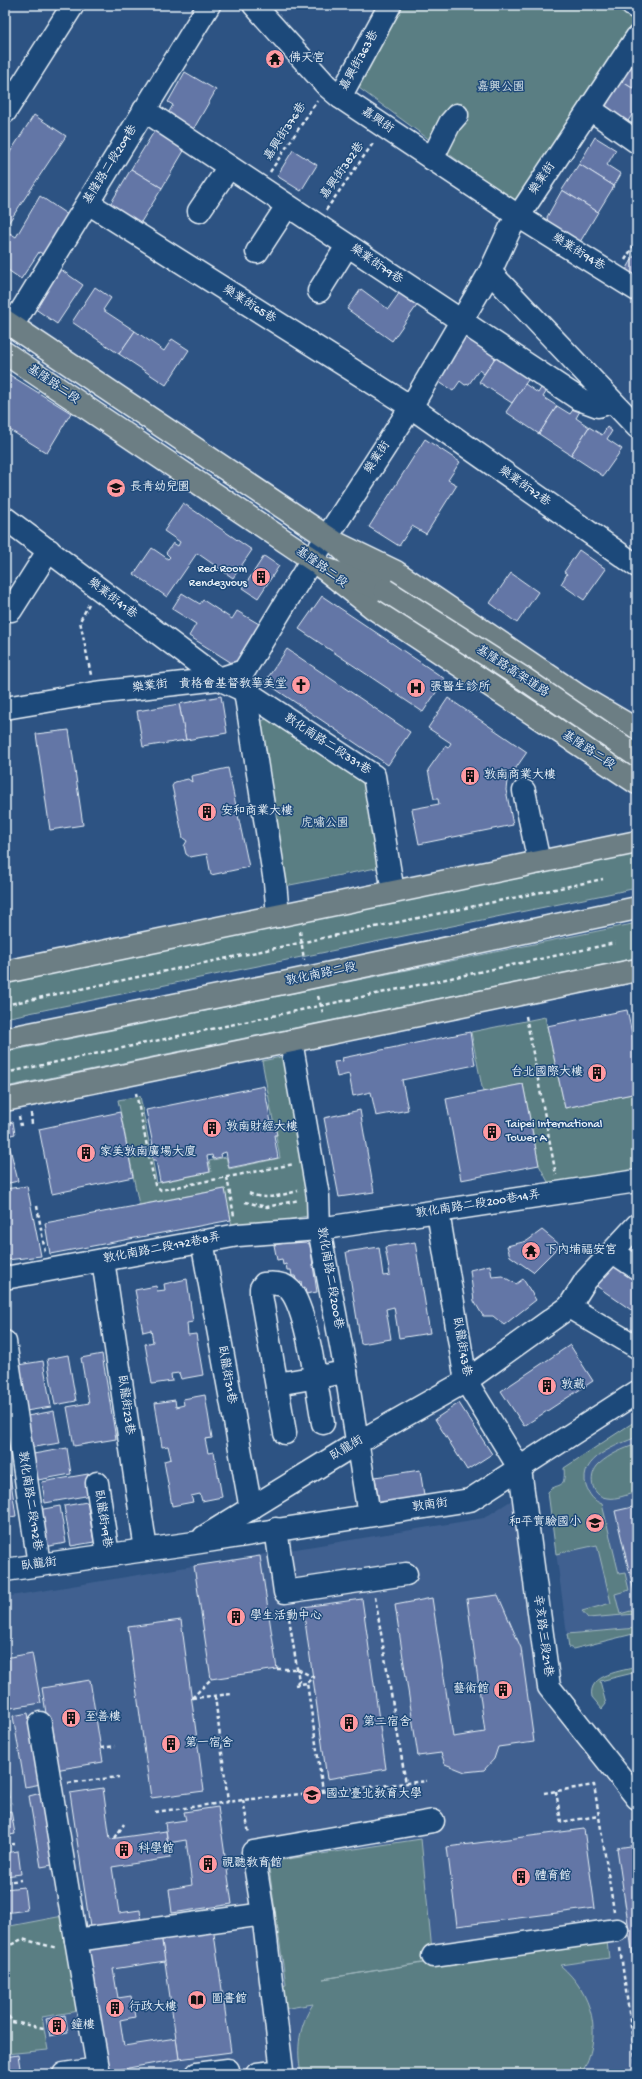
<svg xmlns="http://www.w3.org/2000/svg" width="642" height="2079" viewBox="0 0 642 2079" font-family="'Gochi Hand','LXGW WenKai TC',sans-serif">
	<rect width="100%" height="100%" fill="#2d5383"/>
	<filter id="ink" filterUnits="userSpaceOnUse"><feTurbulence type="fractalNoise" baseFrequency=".025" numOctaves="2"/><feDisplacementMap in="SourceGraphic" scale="8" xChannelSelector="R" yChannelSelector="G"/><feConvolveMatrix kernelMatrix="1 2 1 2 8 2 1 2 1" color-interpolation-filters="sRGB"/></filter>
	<g filter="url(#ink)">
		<g fill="#406190">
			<path d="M637 1420V1628L567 1634 548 1492 551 1488 561 1486 564 1481V1468Z"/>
			<path d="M512 1500 540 1696 637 1818V2074H5V1597L484 1518Z"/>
		</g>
		<g fill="#5a7e83" stroke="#a1b8be">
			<path d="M394 5H625L637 14V27L524 209 348 80Z"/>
			<path d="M272 716 368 781 381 867 285 886 260 722Z"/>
			<path d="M637 853V888L5 1018V981Z"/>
			<path d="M637 923V958L5 1087V1052Z"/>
			<path d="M545 1017 565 1108 637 1093V1169L549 1184 539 1165 523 1084 483 1092 471 1032Z"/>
			<path d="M290 1055 318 1214 233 1230 224 1189 139 1205 118 1100 140 1096 157 1183 211 1172 209 1161 226 1157 229 1169 280 1158 262 1061Z"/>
			<path d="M637 1420V1437C617 1445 578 1458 586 1486 589 1495 594 1501 602 1504L619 1574 625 1573 629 1590 615 1594 620 1614 634 1610 635 1614 588 1618 582 1611 611 1603 597 1545 556 1554 548 1492C557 1481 566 1492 564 1468Z"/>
			<path d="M637 1444V1492C628 1494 616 1500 607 1498 590 1496 588 1474 599 1464 610 1454 623 1449 637 1444Z"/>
			<path d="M637 1628V1633L573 1649 569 1647 567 1634Z"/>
			<path d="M637 1667V1672L600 1681 606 1704 602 1709 592 1697C587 1674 623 1671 637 1667Z"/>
			<path d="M421 1839 433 1961 323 1979 606 1934 609 1958 560 1965C593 1993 604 2036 581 2074H301C296 2048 299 2026 313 2004L283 2009 280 1986 286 1985 268 1862Z"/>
			<path d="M68 1915 84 2010 42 2017 48 2050 5 2054V1927Z"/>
		</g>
		<g fill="#6376a6" stroke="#e8f1f8">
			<path d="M637 56V91L621 81Z"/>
			<path d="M185 72 216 90 193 130 167 115 173 105 168 102Z"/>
			<path d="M621 81 637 91V107L623 129 601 114Z"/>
			<path d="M34 115 66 136 5 228V160Z"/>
			<path d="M637 115V132L629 127Z"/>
			<path d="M155 130 185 149 162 188 131 169Z"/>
			<path d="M595 137 616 150 607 165 621 174 614 186 579 164Z"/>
			<path d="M293 150 317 165 301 191 277 176Z"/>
			<path d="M579 164 614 186 598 212 562 190Z"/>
			<path d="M131 169 162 188 138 227 108 208Z"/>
			<path d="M562 190 598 212 580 242 548 223 547 217Z"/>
			<path d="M40 196 68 215 43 254 39 252 21 279 5 268V230L16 237Z"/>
			<path d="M637 251V280L622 277Z"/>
			<path d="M60 269 83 285 57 324 34 308Z"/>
			<path d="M95 287 111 298 103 310 135 331 119 354 72 322Z"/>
			<path d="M361 289 388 309 400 292 418 304 392 341 347 309Z"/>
			<path d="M135 331 164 351 172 339 189 350 166 385 119 354Z"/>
			<path d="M465 334 497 355 484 374 479 370 469 384 465 385 460 381 453 391 439 382 444 373 438 369Z"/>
			<path d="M497 355 530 377 512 403 479 382Z"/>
			<path d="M5 372 71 413 47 453 5 427Z"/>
			<path d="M525 384 538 393 543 385 548 389 543 397 557 406 539 434 506 412Z"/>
			<path d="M557 406 570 414 575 407 580 411 576 418 589 427 571 455 539 434Z"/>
			<path d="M589 427 602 435 607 427 612 431 607 439 622 449 603 476 571 455Z"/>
			<path d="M425 439 460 462 448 480 457 485 426 534 412 526 399 546 369 527Z"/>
			<path d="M183 503 252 550 233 578 197 553 167 597 134 574 152 548 168 559 170 557 166 553 173 543 178 546 180 542 164 531Z"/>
			<path d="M579 550 606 569 584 600 561 584 567 574 564 572Z"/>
			<path d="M264 556 279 566 258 598 243 588Z"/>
			<path d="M511 573 538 592 517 623 490 603Z"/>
			<path d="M182 593 200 604 203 600 232 619 237 611 259 624 235 665 189 636 196 624 172 609Z"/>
			<path d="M322 596 445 679 423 712 299 629Z"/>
			<path d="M287 649 410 732 388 765 265 682Z"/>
			<path d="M221 696 227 733 186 740 179 704Z"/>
			<path d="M448 698 527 752 507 781 506 790 513 825 419 844 412 809 439 804 438 799H434L428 770 445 746 448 748 451 743 428 728Z"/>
			<path d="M179 704 186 740 143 747 137 711Z"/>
			<path d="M69 730 83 825 50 830 36 734Z"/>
			<path d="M228 768 249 867 211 875 207 854 190 857 186 854 184 846 187 841 183 838 172 786 175 782 188 779 192 782 191 776Z"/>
			<path d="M627 1010 637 1057V1093L565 1108 547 1026Z"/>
			<path d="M470 1032 475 1065 402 1080 408 1110 376 1116 371 1092 353 1096 349 1074 337 1077 334 1062 343 1061 342 1058Z"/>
			<path d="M523 1084 539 1165 461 1180 446 1099Z"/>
			<path d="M264 1086 271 1122 274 1121 277 1135H274L278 1158 229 1168 226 1152 220 1154 221 1157 213 1159 212 1155 207 1156 210 1172 160 1182 156 1160H153L150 1146 153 1145 146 1110Z"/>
			<path d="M360 1110 374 1192 339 1197 324 1118Z"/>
			<path d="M120 1112 133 1177 52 1194 39 1129Z"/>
			<path d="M13 1122 15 1134 7 1136 18 1181 5 1184V1124Z"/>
			<path d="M27 1186 41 1256 7 1260 5 1189Z"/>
			<path d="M225 1189 231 1220 50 1254 45 1223Z"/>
			<path d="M542 1230 560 1245 533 1272 510 1256 507 1246 527 1241Z"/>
			<path d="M637 1238V1258L627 1252Z"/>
			<path d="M304 1240 310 1245 317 1292 306 1294 305 1287 302 1288 301 1281 297 1282 295 1276H292L291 1270H287L286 1264 283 1265 282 1259 277 1260 274 1245Z"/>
			<path d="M415 1242 430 1333 399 1338 394 1307 386 1309 391 1339 361 1344 346 1252 379 1247 383 1276 390 1275 385 1247Z"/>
			<path d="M611 1260 637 1278V1314L595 1285Z"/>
			<path d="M490 1265 492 1277 502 1276 516 1284 523 1279 536 1300 504 1325 493 1316H483L474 1301 470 1270Z"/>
			<path d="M187 1279 193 1322 187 1323 188 1335 196 1334 203 1375 181 1379 179 1373 171 1374 172 1381 152 1384 145 1344 153 1342 151 1330 143 1332 135 1290 156 1286 157 1291 165 1290 164 1284Z"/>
			<path d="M570 1345 593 1381 524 1426 501 1391Z"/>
			<path d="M102 1354 116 1439 74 1446 67 1407 89 1403 81 1358Z"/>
			<path d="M68 1355 76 1401 55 1405 47 1359Z"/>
			<path d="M43 1361 51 1407 26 1411 18 1365Z"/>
			<path d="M205 1395 212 1438 205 1439 208 1453 214 1452 222 1497 202 1501 200 1494 191 1496 193 1502 172 1506 164 1461 171 1459 168 1446 162 1447 155 1403 175 1400 176 1407 184 1405 183 1399Z"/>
			<path d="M459 1403 492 1454 467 1470 435 1419Z"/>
			<path d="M54 1411 60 1443 28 1448 22 1417Z"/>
			<path d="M67 1448 71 1474 38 1480 35 1461 29 1462 28 1455Z"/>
			<path d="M420 1470 425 1501 380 1509 375 1477Z"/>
			<path d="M88 1474 91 1495 45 1503 42 1482Z"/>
			<path d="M10 1475 16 1516 5 1518V1476Z"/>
			<path d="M87 1502 94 1542 71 1546 64 1506Z"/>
			<path d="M60 1506 66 1543 44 1547 38 1510Z"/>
			<path d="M637 1506V1604L615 1511Z"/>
			<path d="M260 1556 277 1669 211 1679 194 1566Z"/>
			<path d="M498 1595 521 1648 534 1742 498 1747 494 1759 484 1770 465 1772 445 1764 441 1753 418 1756 395 1605 432 1598 453 1737 485 1732 467 1599Z"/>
			<path d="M362 1599 386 1769 327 1779 303 1607Z"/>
			<path d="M181 1620 204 1791 151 1798 128 1627Z"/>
			<path d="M32 1653 41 1703 11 1708 5 1674V1658Z"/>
			<path d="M90 1680 103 1762 55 1770 42 1688Z"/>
			<path d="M28 1713 41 1784 25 1787 13 1716Z"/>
			<path d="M5 1774 9 1798H5Z"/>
			<path d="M103 1788 110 1839 166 1831 170 1858 112 1867 119 1913 140 1910 141 1919 90 1927 70 1793Z"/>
			<path d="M41 1793 52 1865 41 1867 29 1796Z"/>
			<path d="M218 1807 232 1904 172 1913 169 1889 192 1885 186 1840 168 1843 165 1823 186 1820 184 1812Z"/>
			<path d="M11 1811 15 1834 5 1836V1812Z"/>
			<path d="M584 1829 595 1908 457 1926 447 1847Z"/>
			<path d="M637 1845V1984L617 1848Z"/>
			<path d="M18 1851 21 1874 5 1876V1853Z"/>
			<path d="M24 1887 27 1910 5 1913V1889Z"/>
			<path d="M213 1927 231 2052 179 2059 161 1935Z"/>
			<path d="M161 1935 165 1961 113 1969 118 1998 131 1996 135 2017 120 2020 124 2046 176 2038 179 2059 106 2072 86 1948Z"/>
			<path d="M65 2015 68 2033 50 2036 46 2019Z"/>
			<path d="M18 2055 21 2074H5V2057Z"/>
		</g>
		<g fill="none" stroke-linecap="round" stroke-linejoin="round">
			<defs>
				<g id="minor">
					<path d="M254 5 327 86 340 97 518 216 637 290"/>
					<path d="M632 5 637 8"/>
					<path d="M340 97 390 5"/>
					<path d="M590 109 637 142"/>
					<path d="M144 110 579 399 598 406 612 402"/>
					<path d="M5 112 73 5"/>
					<path d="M432 159 450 123 457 115"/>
					<path d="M88 203 411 407 637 566"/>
					<path d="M199 211 229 167"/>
					<path d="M257 252 287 206"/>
					<path d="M490 272 637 427"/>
					<path d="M319 291 347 246"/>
					<path d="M12 326 209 5"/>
					<path d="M5 518 219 679 245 691 374 776 393 892"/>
					<path d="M11 610 49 550"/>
					<path d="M245 691 275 882 278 916"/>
					<path d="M5 708 95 693 219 679 244 671 303 574 411 407 490 272 510 229 637 37"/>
					<path d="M524 791 539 862"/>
					<path d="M291 1041 318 1196 319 1229 346 1372 369 1515"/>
					<path d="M438 1212 466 1381 520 1469 549 1687 637 1798"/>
					<path d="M202 1241 251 1509"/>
					<path d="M613 1252 637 1268"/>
					<path d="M103 1260 146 1550"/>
					<path d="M5 1278 238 1235 319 1229 637 1181"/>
					<path d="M569 1307 637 1347"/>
					<path d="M5 1342 39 1564"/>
					<path d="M277 1384 346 1372"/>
					<path d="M285 1433 261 1295V1288L264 1284C272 1283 284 1283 290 1290 308 1311 317 1392 323 1423"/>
					<path d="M97 1483 108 1555"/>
					<path d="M276 1529 285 1592 406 1574"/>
					<path d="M204 1537 357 1443 466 1381 569 1307 586 1280 637 1225"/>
					<path d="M5 1570 194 1543 470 1500 637 1392"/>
					<path d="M40 1723 76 1940"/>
					<path d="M433 1956 617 1930"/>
					<path d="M64 2074 98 2069"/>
					<path d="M99 2074 76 1940 263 1914"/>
					<path d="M197 2074 228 2070"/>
					<path d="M257 2074 282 2071 263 1914 253 1852 433 1821"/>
				</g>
				<g id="major">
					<path d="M5 321 336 543 396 572 579 696 637 730"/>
					<path d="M5 353 313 560 372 607 637 783"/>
					<path d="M5 972 637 842"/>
					<path d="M5 1039 293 981 637 908"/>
					<path d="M5 1100 637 970"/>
				</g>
				<g id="highway">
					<path d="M336 543 385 590"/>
					<path d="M323 568 378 588"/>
				</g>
			</defs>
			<use href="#minor" stroke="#e8f1f8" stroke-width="25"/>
			<use href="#major" stroke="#e8f1f8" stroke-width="25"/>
			<use href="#highway" stroke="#e8f1f8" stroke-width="25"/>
			<g stroke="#e8f1f8" stroke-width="2.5" stroke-dasharray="4 3" stroke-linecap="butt">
				<path d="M270 172 317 101"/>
				<path d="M326 210 374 142"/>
				<path d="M625 260 637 240"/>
				<path d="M89 604 80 621 91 675"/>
				<path d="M300 931 304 960"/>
				<path d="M318 996 324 1016"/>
				<path d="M5 1005 603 879"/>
				<path d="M526 1016 556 1175"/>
				<path d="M5 1073 615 943"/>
				<path d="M136 1093 155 1185 161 1190 294 1164"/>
				<path d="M31 1113 32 1125"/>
				<path d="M19 1116 21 1126"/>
				<path d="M227 1177 234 1216"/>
				<path d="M249 1193C265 1201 281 1195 298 1191"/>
				<path d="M245 1202 267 1207 299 1200"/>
				<path d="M37 1206 45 1252"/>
				<path d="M375 1597 406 1784"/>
				<path d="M288 1611 299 1681 295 1685"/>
				<path d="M277 1669H297L313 1677 307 1683"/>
				<path d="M295 1685 307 1683 323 1791"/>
				<path d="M215 1696 228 1802"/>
				<path d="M192 1698 232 1694"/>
				<path d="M192 1698 211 1679"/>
				<path d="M101 1748 115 1746"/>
				<path d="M68 1783 119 1777"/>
				<path d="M556 1791 561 1822 599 1816"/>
				<path d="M544 1793 594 1785 614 1911"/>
				<path d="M243 1800 249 1834"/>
				<path d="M5 1805 12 1803"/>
				<path d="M155 1812 243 1800 427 1781"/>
				<path d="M115 1838 124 1824"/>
				<path d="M5 1845 15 1844"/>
				<path d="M5 1882 21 1880"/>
				<path d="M5 1948 22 1939 57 1948"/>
				<path d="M620 1948 637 2070"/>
				<path d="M5 2010 12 2022 44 2028"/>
			</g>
			<use href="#minor" stroke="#1f4a7a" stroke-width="22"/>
			<use href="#major" stroke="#6c7e84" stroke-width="22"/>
			<use href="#highway" stroke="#6c7e84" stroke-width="22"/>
			<defs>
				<path id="highway-bridge" d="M385 590 526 680 637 756"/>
			</defs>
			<use href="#highway-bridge" stroke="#e8f1f8" stroke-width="25" stroke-linecap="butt"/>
			<use href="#highway-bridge" stroke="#6c7e84" stroke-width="22"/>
		</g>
	</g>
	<defs>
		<symbol id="temple-disc" viewBox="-11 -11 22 22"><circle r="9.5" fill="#ff9aa2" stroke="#1f4a7a"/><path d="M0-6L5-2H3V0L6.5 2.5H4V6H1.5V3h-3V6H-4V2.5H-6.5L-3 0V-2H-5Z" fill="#111"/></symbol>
		<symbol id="school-disc" viewBox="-11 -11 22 22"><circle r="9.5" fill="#ff9aa2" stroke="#1f4a7a"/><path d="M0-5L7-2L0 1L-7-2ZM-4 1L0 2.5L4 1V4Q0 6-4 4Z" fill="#111"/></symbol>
		<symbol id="building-disc" viewBox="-11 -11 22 22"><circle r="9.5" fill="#ff9aa2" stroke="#1f4a7a"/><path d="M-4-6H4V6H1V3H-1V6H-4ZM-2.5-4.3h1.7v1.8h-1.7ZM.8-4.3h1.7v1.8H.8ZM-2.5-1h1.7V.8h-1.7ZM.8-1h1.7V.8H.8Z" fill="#111"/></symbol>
		<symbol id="church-disc" viewBox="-11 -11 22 22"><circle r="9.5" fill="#ff9aa2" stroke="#1f4a7a"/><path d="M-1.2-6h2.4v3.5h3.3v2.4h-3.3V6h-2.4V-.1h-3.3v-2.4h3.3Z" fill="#111"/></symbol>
		<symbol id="hospital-disc" viewBox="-11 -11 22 22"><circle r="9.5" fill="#ff9aa2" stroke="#1f4a7a"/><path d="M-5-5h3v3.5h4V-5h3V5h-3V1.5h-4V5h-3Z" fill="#111"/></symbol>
		<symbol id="university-disc" viewBox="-11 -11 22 22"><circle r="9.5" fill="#ff9aa2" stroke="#1f4a7a"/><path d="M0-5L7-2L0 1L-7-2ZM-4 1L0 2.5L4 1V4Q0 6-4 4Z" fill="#111"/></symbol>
		<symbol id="library-disc" viewBox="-11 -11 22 22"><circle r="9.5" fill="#ff9aa2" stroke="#1f4a7a"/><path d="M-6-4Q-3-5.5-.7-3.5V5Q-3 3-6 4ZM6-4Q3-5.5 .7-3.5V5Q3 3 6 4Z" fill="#111"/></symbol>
	</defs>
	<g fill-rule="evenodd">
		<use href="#temple-disc" x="264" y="48" width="22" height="22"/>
		<use href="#school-disc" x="105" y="477" width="22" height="22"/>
		<use href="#building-disc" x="250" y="566" width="22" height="22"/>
		<use href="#church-disc" x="290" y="674" width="22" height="22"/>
		<use href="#hospital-disc" x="405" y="677" width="22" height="22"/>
		<use href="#building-disc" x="459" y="765" width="22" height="22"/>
		<use href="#building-disc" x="196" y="801" width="22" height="22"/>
		<use href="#building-disc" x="586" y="1062" width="22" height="22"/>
		<use href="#building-disc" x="201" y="1117" width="22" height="22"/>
		<use href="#building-disc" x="481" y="1121" width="22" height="22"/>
		<use href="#building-disc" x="75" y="1142" width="22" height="22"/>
		<use href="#temple-disc" x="520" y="1240" width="22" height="22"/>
		<use href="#building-disc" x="536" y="1375" width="22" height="22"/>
		<use href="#school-disc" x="584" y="1512" width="22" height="22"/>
		<use href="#building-disc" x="225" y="1606" width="22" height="22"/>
		<use href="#building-disc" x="492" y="1679" width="22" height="22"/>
		<use href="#building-disc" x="60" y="1707" width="22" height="22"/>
		<use href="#building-disc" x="338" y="1712" width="22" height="22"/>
		<use href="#building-disc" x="160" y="1733" width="22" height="22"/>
		<use href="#university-disc" x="301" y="1784" width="22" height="22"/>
		<use href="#building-disc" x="113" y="1839" width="22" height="22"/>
		<use href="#building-disc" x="197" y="1853" width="22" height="22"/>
		<use href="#building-disc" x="510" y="1866" width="22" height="22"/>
		<use href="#library-disc" x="186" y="1989" width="22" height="22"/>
		<use href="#building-disc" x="104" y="1997" width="22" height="22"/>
		<use href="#building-disc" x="46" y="2015" width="22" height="22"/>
	</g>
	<g text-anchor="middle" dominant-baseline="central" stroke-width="3" stroke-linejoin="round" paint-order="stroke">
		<g font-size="12" fill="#e8f1f8" stroke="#1f4a7a" text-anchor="start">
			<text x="289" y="59">佛天宮</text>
			<text x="130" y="488">長青幼兒園</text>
			<text x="247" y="570" text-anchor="end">Red Room<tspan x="247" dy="14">Rendezvous</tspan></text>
			<text x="287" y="685" text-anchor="end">貴格會基督教華美堂</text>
			<text x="430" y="688">張醫生診所</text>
			<text x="484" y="776">敦南商業大樓</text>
			<text x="221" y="812">安和商業大樓</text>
			<text x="583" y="1073" text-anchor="end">台北國際大樓</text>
			<text x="506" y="1125">Taipei International<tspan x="506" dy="14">Tower A</tspan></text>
			<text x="226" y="1128">敦南財經大樓</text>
			<text x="100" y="1153">家美敦南廣場大廈</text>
			<text x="545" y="1251">下內埔福安宮</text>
			<text x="561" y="1386">敦藏</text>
			<text x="581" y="1523" text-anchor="end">和平實驗國小</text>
			<text x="250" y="1617">學生活動中心</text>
			<text x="489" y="1690" text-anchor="end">藝術館</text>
			<text x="85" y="1718">至善樓</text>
			<text x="363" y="1723">第二宿舍</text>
			<text x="185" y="1744">第一宿舍</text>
			<text x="326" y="1795">國立臺北教育大學</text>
			<text x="138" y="1850">科學館</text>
			<text x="222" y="1864">視聽教育館</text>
			<text x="535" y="1877">體育館</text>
			<text x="211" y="2000">圖書館</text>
			<text x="129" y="2008">行政大樓</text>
			<text x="71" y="2026">鐘樓</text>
		</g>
		<g font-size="12" fill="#e8f1f8" stroke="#1f4a7a">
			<text transform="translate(360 61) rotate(-61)">嘉興街363巷</text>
			<text transform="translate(377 121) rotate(34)">嘉興街</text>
			<text transform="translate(286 132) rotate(-57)">嘉興街376巷</text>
			<text transform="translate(111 165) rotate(-58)">基隆路二段209巷</text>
			<text transform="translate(343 171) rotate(-55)">嘉興街382巷</text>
			<text transform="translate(543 179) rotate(-56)">樂業街</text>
			<text transform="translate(578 253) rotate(31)">樂業街94巷</text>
			<text transform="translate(376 265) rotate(34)">樂業街79巷</text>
			<text transform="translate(249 305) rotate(32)">樂業街65巷</text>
			<text transform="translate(53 385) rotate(34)">基隆路二段</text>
			<text transform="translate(378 458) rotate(-57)">樂業街</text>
			<text transform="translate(524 487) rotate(35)">樂業街72巷</text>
			<text transform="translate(321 568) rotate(36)">基隆路二段</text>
			<text transform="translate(112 599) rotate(37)">樂業街41巷</text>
			<text transform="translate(512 672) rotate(33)">基隆路高架道路</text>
			<text transform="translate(150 687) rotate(-7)">樂業街</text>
			<text transform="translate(327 745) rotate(33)">敦化南路二段331巷</text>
			<text transform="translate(588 751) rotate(33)">基隆路二段</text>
			<text transform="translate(321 975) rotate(-12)">敦化南路二段</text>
			<text transform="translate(478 1205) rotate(-9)">敦化南路二段200巷14弄</text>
			<text transform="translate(162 1249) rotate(-11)">敦化南路二段172巷8弄</text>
			<text transform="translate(329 1278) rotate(80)">敦化南路二段200巷</text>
			<text transform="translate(461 1347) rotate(80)">臥龍街43巷</text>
			<text transform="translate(226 1375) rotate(80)">臥龍街31巷</text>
			<text transform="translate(125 1405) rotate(82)">臥龍街23巷</text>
			<text transform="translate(347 1449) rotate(-31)">臥龍街</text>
			<text transform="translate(29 1501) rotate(81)">敦化南路二段172巷</text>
			<text transform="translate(430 1506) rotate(-8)">敦南街</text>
			<text transform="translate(102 1519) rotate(81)">臥龍街19巷</text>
			<text transform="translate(39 1565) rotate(-8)">臥龍街</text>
			<text transform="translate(542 1636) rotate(82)">辛亥路三段21巷</text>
		</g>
		<g font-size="12" fill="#d3e0e6" stroke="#1f4a7a">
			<text x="501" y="88">嘉興公園</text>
			<text x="325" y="824">虎嘯公園</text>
		</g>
	</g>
	<rect width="642" height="2079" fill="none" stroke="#1f4a7a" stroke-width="20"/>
	<rect x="10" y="10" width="622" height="2059" fill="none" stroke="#e8f1f8" stroke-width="1.5" filter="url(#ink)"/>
</svg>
